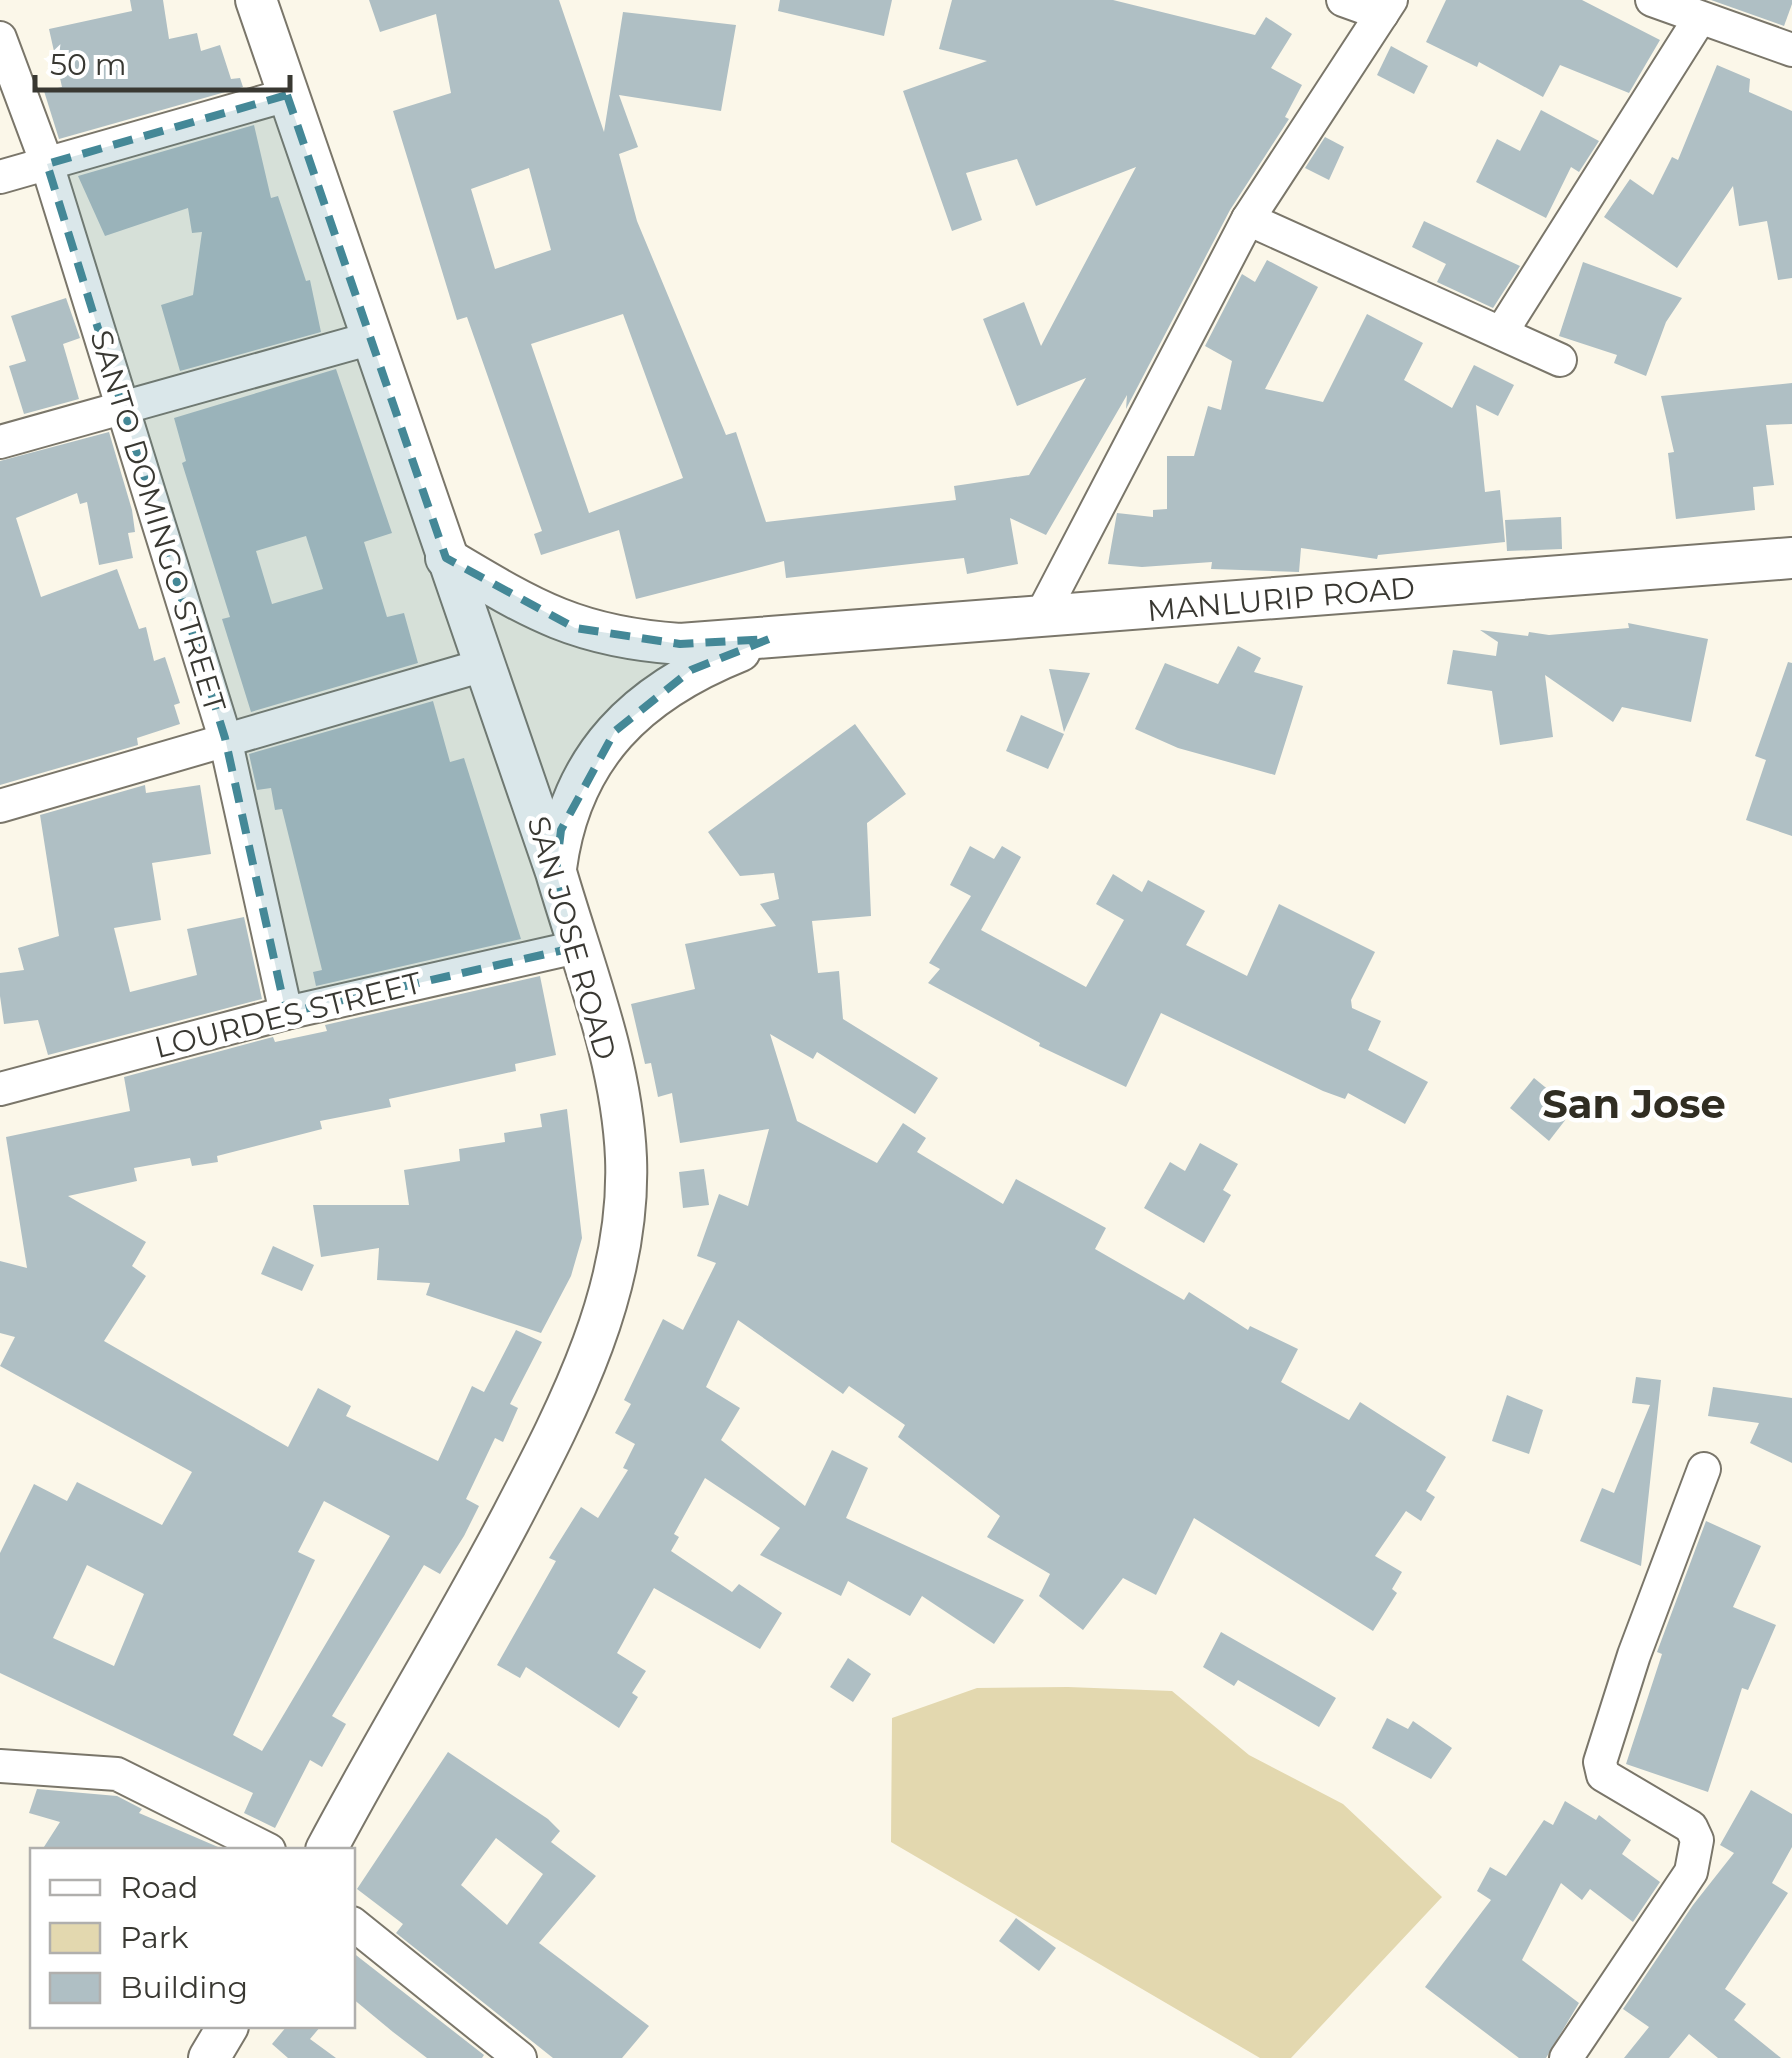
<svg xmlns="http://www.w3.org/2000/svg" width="1792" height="2058" viewBox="0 0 1792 2058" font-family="Montserrat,sans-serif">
	<rect width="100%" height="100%" fill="#fbf7e9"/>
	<path fill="#e3d8af" d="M1068 1687 1172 1691 1249 1755 1343 1804 1442 1897 1291 2058H1260L891 1842 892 1718 977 1688Z"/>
	<g fill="#afbfc4" fill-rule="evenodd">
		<path d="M130 0H163L169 39 197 33 201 51 220 45 231 79 240 78 243 87 59 139 44 91 62 87 49 29 132 11Z"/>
		<path d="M369 0H559L604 132 623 12 736 25 721 111 619 95 638 147 619 154 637 221 726 435 736 432 766 522 956 500 954 486 1029 475 1086 378 1017 406 983 319 1024 302 1041 346 1136 167 1036 206 1017 159 966 173 982 220 952 231 903 91 987 61 939 49 952 0H1113L1255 35 1266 17 1292 34 1271 68 1302 85 1285 117 1289 119 1230 210 1126 409 1127 395 1046 535 1010 518 1018 564 967 574 964 558 786 578 784 561 636 599 619 530 541 555 534 534 542 531 467 317 457 320 393 111 451 93 436 14 380 32ZM529 168 551 250 495 269 471 189ZM623 314 683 478 589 513 531 344Z"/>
		<path d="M780 0H892L884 36 778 11Z"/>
		<path d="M1446 0H1582L1660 40 1629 93 1560 65 1543 97 1479 62 1477 67 1426 42Z"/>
		<path d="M1711 0H1792V4L1784 26Z"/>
		<path d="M1391 46 1428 66 1414 94 1377 75Z"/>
		<path d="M1717 65 1750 79 1749 92 1792 111V278L1778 280 1767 221 1739 226 1733 186 1677 268 1604 217 1630 179 1653 195 1672 157 1678 160Z"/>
		<path d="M1541 110 1599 141 1579 172 1571 167 1546 218 1476 182 1497 139 1520 151Z"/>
		<path d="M254 125 271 198 278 196 306 281 310 280 321 332 180 371 161 305 193 295 202 232 192 233 188 208 105 236 78 176Z"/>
		<path d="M1325 137 1344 147 1329 180 1305 168Z"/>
		<path d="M1424 221 1520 266 1493 308 1437 282 1446 264 1412 247Z"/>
		<path d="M1267 260 1318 287 1265 389 1323 402 1367 314 1423 343 1404 380 1452 408 1474 365 1514 385 1498 416 1476 405 1485 492 1500 490 1505 542 1378 555 1377 559 1301 548 1299 572 1211 569 1212 562 1142 567 1108 564 1117 513 1153 517V510L1167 509V456H1194L1208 406 1221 410 1232 361 1205 346 1242 274 1255 282Z"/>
		<path d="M1583 262 1682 298 1666 322 1646 376 1614 363 1617 355 1559 336Z"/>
		<path d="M66 298 80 338 63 344 79 399 24 414 9 366 26 361 11 316Z"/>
		<path d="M336 369 392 533 364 542 387 617 404 613 418 663 251 712 222 619 230 617 182 463 186 461 174 418ZM306 536 323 589 272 604 256 551Z"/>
		<path d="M1792 383V424L1766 425 1774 485 1753 487 1755 510 1676 519 1668 453 1674 452 1661 396Z"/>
		<path d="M109 432 132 510 135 532 128 533 133 558 99 565 87 502 80 504 77 493 16 518 41 597 117 569 139 629 146 627 154 661 165 657 180 703 174 705 180 724 137 738 138 745 0 785V461Z"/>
		<path d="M1561 517 1562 549 1507 551 1505 520Z"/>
		<path d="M1628 623 1708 639 1691 722 1622 707 1613 722 1545 675 1553 737 1500 745 1492 691 1447 684 1453 650 1496 656 1498 642 1480 630 1528 636 1529 632 1549 635 1629 628Z"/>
		<path d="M1238 646 1261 658 1254 672 1303 686 1275 775 1178 748 1135 729 1165 663 1218 684Z"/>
		<path d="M1788 662 1792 663V836L1746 820 1766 760 1755 756Z"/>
		<path d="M1049 669 1090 673 1064 732Z"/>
		<path d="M433 701 450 762 464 758 521 939 316 986 313 972 322 970 282 809 275 810 271 788 257 790 249 754Z"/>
		<path d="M1021 715 1064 734 1048 769 1006 751Z"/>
		<path d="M855 724 906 794 867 823 871 916 812 921 818 973 839 971 843 1019 938 1078 915 1114 817 1052 813 1059 770 1034 797 1121 877 1163 903 1123 926 1138 917 1152 1003 1204 1016 1179 1106 1228 1095 1249 1184 1300 1189 1292 1248 1330 1250 1326 1298 1349 1281 1382 1349 1420 1360 1402 1446 1457 1426 1491 1435 1497 1421 1521 1406 1511 1375 1556 1402 1572 1392 1589 1397 1593 1373 1631 1194 1518 1156 1595 1123 1578 1083 1630 1039 1596 1050 1574 987 1537 1000 1516 898 1437 905 1425 849 1386 843 1394 738 1320 706 1387 740 1408 721 1440 805 1506 832 1450 868 1468 846 1518 1024 1600 994 1644 922 1596 910 1616 848 1581 841 1596 760 1555 780 1528 705 1478 674 1534 679 1537 671 1551 732 1592 739 1584 782 1613 760 1649 654 1588 617 1653 646 1671 632 1693 638 1697 619 1728 526 1667 520 1678 497 1665 556 1561 549 1558 581 1507 598 1518 628 1470 623 1468 635 1444 615 1433 631 1404 624 1400 663 1319 683 1330 716 1263 697 1256 719 1194 748 1206 769 1129 680 1143 672 1093 658 1097 651 1063 645 1064 631 1004 695 989 685 944 776 926 760 904 779 899 774 873 740 876 708 832Z"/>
		<path d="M145 785 146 793 200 785 211 854 152 863 161 920 114 928 130 992 197 975 187 929 244 917 262 999 48 1055 38 1020 4 1024 0 996V973L24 970 18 948 59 936 40 815Z"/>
		<path d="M970 846 994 859 1002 846 1021 857 981 930 1086 987 1124 920 1096 904 1113 874 1142 892 1148 880 1205 911 1186 945 1247 976 1279 904 1375 952 1351 1000 1352 1008 1381 1021 1368 1050 1428 1082 1405 1124 1348 1093 1345 1099 1323 1091 1161 1013 1126 1087 1039 1046 1040 1043 928 983 940 969 929 963 971 896 950 885Z"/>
		<path d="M540 976 556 1055 515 1064 516 1071 389 1099 391 1107 320 1121 322 1129 217 1156 218 1162 192 1166 190 1158 134 1168 137 1181 68 1196 146 1242 132 1266 146 1276 104 1341 288 1447 318 1388 351 1406 346 1416 438 1461 472 1386 484 1392 516 1330 542 1342 510 1404 518 1408 503 1442 495 1438 466 1499 479 1506 464 1536 440 1574 424 1565 332 1716 346 1724 322 1767 310 1760 275 1828 244 1813 253 1793 0 1673V1553L34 1484 67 1501 77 1482 162 1525 192 1472 0 1366 15 1337 0 1333V1261L27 1268 6 1137 130 1111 124 1077 273 1037 275 1042 327 1031 325 1025ZM324 1501 390 1536 262 1751 233 1735 315 1560 298 1552ZM87 1565 144 1594 114 1666 53 1638Z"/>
		<path d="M1534 1078 1573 1110 1549 1141 1510 1108Z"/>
		<path d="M567 1109 582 1238 571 1276 541 1333 426 1295 430 1283 377 1280 379 1248 321 1257 313 1205H409L404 1170 460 1161 459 1149 505 1142 504 1133 542 1127 540 1114Z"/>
		<path d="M1200 1143 1238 1164 1223 1190 1231 1195 1204 1243 1144 1208 1170 1162 1185 1171Z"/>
		<path d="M704 1169 709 1205 683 1208 679 1172Z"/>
		<path d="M273 1246 314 1265 302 1291 261 1274Z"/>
		<path d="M1636 1377 1661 1380 1641 1566 1580 1541 1602 1488 1614 1493 1650 1405 1632 1403Z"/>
		<path d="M1713 1387 1792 1398V1463L1750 1443 1759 1423 1708 1416Z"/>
		<path d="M1507 1395 1543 1410 1529 1454 1492 1441Z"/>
		<path d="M1706 1521 1761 1546 1733 1607 1776 1625 1748 1690 1742 1688 1708 1792 1626 1764 1662 1654 1657 1652Z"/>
		<path d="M1221 1632 1336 1698 1319 1727 1238 1680 1234 1686 1203 1667Z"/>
		<path d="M848 1658 871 1674 853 1702 830 1687Z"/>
		<path d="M1387 1718 1408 1729 1413 1721 1452 1748 1431 1779 1372 1748Z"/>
		<path d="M448 1752 548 1819 560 1831 551 1842 596 1876 539 1943 649 2026 622 2058H553L396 1933 403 1924 357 1889ZM496 1838 543 1874 507 1925 461 1885Z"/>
		<path d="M37 1789 117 1796 142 1809 139 1813 225 1850H42L60 1822 29 1813Z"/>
		<path d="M1751 1790 1792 1814V1847L1772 1883 1788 1893 1725 1989 1746 2004 1734 2020 1781 2058H1718L1689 2034 1669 2058H1624L1649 2027 1623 2009 1693 1905 1734 1853 1720 1845Z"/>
		<path d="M1565 1801 1596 1820 1599 1815 1631 1840 1622 1854 1660 1882 1633 1922 1590 1889 1582 1900 1561 1883 1522 1960 1579 2003 1546 2058H1519L1425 1987 1491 1900 1477 1891 1490 1867 1506 1876 1544 1820 1553 1825Z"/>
		<path d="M1016 1918 1056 1948 1039 1971 999 1941Z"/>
		<path d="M352 1952 484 2055 482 2058H427L393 2032 352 1998Z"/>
		<path d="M287 2026H321L310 2039 336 2058H288L272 2044Z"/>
	</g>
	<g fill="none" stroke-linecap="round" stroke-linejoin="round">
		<defs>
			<g id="minor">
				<path d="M1343 0 1382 14"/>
				<path d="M1652 0 1792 50"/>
				<path d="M0 38 47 164 225 738 286 1013"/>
				<path d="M0 177 287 95"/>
				<path d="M1248 219 1560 360"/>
				<path d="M1501 333 1700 18"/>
				<path d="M0 442 372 338"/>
				<path d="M1040 618 1248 219 1391 0"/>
				<path d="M0 806 484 665"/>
				<path d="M0 1089 286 1013 577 947"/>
				<path d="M0 1766 117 1774 269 1850"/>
				<path d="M352 1923 520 2058"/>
				<path d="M1566 2058 1691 1872 1697 1840 1691 1827 1603 1775 1600 1762 1634 1655 1704 1469"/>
			</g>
			<g id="major">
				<path d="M256 0 556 872C583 965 622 1060 626 1158 631 1290 569 1407 510 1520 451 1632 385 1739 326 1850"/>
				<path d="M446 558C533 610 577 637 680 644L1792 558"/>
				<path d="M556 868C571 755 638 692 740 651"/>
				<path d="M209 2058 228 2026"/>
			</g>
		</defs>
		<use href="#minor" stroke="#7a766a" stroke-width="36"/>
		<use href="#major" stroke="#7a766a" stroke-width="44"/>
		<use href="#minor" stroke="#fff" stroke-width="32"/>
		<use href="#major" stroke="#fff" stroke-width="40"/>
	</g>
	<path fill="#448897" fill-opacity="0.2" stroke="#448897" stroke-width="8" stroke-dasharray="20 12" stroke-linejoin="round" d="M287 95 446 558 575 628 680 644 769 639 691 670 615 731 561 830 556 872 577 947 286 1013 225 738 47 164Z"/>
	<g text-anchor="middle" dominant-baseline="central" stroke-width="9" stroke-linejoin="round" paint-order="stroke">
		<g font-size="30" fill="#393832" stroke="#fff">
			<text transform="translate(158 521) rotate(73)">SANTO DOMINGO STREET</text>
			<text transform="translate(1281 599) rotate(-5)">MANLURIP ROAD</text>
			<text transform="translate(572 938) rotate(74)">SAN JOSE ROAD</text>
			<text transform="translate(288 1015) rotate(-14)">LOURDES STREET</text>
		</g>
		<g font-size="40" font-weight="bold" fill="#302d22" stroke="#fff">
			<text x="1634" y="1103">San Jose</text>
		</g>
	</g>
	<rect x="30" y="1848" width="325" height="180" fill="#ffffff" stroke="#b0afad" stroke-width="2.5"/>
	<rect x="50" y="1880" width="50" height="15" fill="#ffffff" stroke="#b0afad" stroke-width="2.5"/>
	<text x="120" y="1898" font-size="30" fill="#393832">Road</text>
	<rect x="50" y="1923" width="50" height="30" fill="#e3d8af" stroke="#b0afad" stroke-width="2.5"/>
	<text x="120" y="1948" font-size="30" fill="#393832">Park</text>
	<rect x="50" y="1973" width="50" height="30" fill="#afbfc4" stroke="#b0afad" stroke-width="2.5"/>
	<text x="120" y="1998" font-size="30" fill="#393832">Building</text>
	<path d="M35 75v15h255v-15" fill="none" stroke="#393832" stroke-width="5"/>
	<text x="50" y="75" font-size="30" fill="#393832" stroke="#ffffff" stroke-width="8" paint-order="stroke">50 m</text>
</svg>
